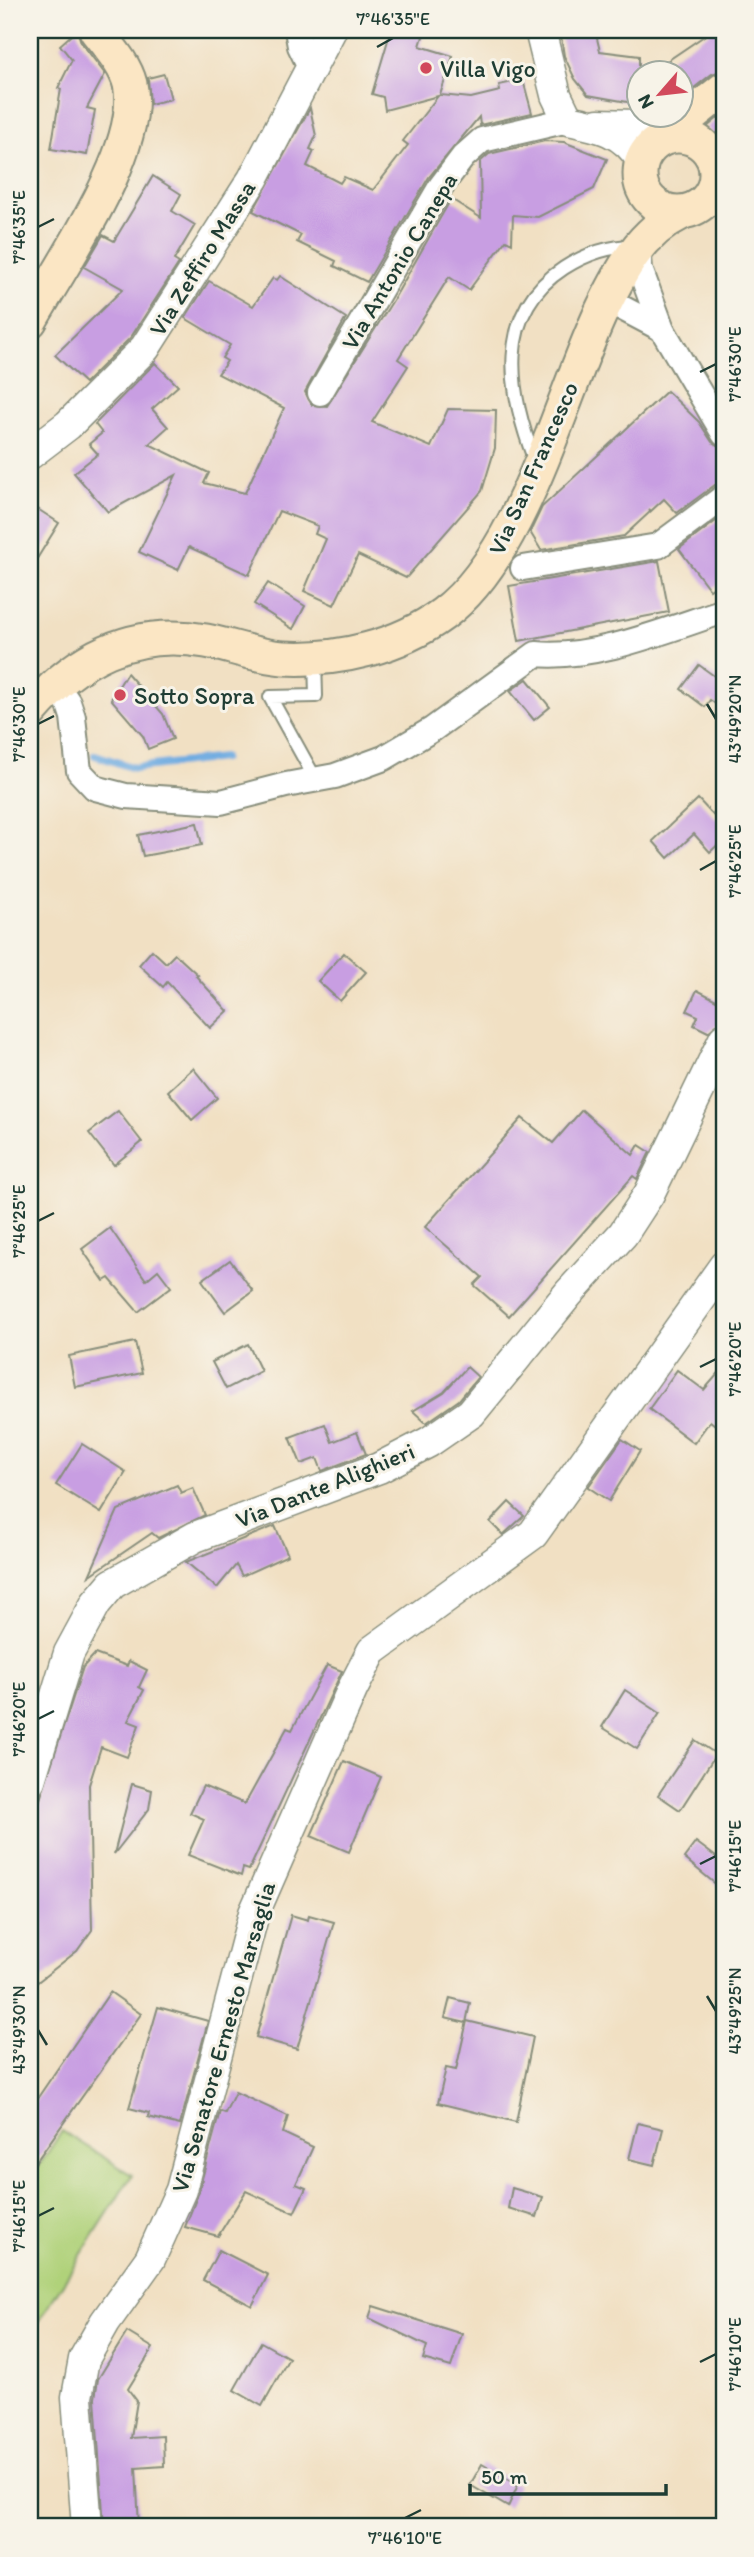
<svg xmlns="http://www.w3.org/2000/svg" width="754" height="2557" viewBox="0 0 754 2557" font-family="Itim,sans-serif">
	<rect width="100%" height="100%" fill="#f7f3e8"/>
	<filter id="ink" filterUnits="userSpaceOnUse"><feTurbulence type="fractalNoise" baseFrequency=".0143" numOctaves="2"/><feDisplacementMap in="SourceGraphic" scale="14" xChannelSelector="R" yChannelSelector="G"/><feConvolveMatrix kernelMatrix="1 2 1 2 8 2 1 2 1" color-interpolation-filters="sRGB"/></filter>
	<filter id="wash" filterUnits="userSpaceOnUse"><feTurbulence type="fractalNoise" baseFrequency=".00686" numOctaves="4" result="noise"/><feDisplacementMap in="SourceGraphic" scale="28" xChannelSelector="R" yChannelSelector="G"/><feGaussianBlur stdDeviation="1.57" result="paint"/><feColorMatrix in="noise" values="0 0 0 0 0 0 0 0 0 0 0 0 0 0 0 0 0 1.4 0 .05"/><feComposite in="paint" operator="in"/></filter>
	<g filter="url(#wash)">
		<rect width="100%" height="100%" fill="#f1e0c3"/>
		<path fill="#b0d27a" stroke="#688857" stroke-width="2" d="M62 2131 132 2175 30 2335V2179Z"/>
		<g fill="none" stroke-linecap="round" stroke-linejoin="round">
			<path stroke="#6face1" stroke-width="8" d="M95 755 134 768 223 758"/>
		</g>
		<g id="blocks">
			<g fill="#c89ee2">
				<path d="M77 30 81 42 105 74 87 108 95 110 87 155 51 149 61 89 58 88 72 60 60 45Z"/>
				<path d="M391 30H425L420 46 453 56 440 95 471 98 500 91 499 85 523 80 532 113 480 125 479 117 429 177 367 282 334 266 336 261 297 242 301 235 253 211 310 108 316 136 310 149 314 151 307 166 340 183 344 177 373 190 408 145 403 141 438 96 385 110 383 97 372 94Z"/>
				<path d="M560 30H595L600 51 639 56V104L588 95 575 79 564 56Z"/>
				<path d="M713 30H718L724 39V70L712 74 685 95 681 88V74H648Z"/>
				<path d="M164 74 171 99 150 104 148 78Z"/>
				<path d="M724 113V153L707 127Z"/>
				<path d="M545 141 564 142 607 159 594 189 538 217 513 215 512 243 506 240 469 290 449 277 398 359 408 366 372 422 431 447 448 409 496 410 495 448 482 491 406 578 358 555 334 605 304 591 326 539 315 534 318 526 279 511 249 575 189 547 178 570 139 552 176 475 108 512 74 473 98 454 89 444 102 433 95 424 155 363 178 386 152 409 168 427 149 444 209 473 204 483 245 493 284 408 218 374 227 361 222 358 230 345 185 318 209 281 253 306 273 278 277 280 280 276 346 318 305 392 312 405 327 406 395 297 451 199 481 218 480 162 489 154Z"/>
				<path d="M153 176 181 194 172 211 195 225 174 260 179 263 131 337 85 383 55 355 123 289 84 267 103 235 114 241Z"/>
				<path d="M667 391 699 422 712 442 724 449V482L715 485 677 513 664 499 651 511 649 509 650 512 624 536 541 550 530 532 542 507Z"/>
				<path d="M30 504 59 523 30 570Z"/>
				<path d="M724 515V580L710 590 679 549Z"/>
				<path d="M659 561 669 612 519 641 509 586Z"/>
				<path d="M268 583 305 606 293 629 254 604Z"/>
				<path d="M699 665 724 683V710L710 700 705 707 681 689Z"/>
				<path d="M127 673 163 714 173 739 148 749 143 736 111 699Z"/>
				<path d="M527 679 550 707 534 720 510 691Z"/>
				<path d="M698 799 724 827V839L710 852 694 834 668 858 653 841Z"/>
				<path d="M197 823 202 845 143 856 138 835Z"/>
				<path d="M152 950 166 963 175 954 198 975 196 976 228 1011 210 1028 167 982 163 987 139 965Z"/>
				<path d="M344 953 366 972 340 1001 318 981Z"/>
				<path d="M697 990 724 1004 719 1023 708 1032 694 1025 698 1016 687 1011Z"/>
				<path d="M193 1068 217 1098 192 1120 168 1091Z"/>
				<path d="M582 1110 633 1155 639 1145 650 1152 637 1179 633 1176 509 1316 474 1285 482 1277 425 1227 522 1118 553 1143Z"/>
				<path d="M118 1111 142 1142 114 1165 89 1133Z"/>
				<path d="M110 1228 146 1280 158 1270 171 1287 138 1312 109 1278 104 1281 82 1249Z"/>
				<path d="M230 1260 253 1291 225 1312 202 1280Z"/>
				<path d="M135 1342 142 1373 75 1387 69 1356Z"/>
				<path d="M248 1344 261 1371 226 1389 212 1362Z"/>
				<path d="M467 1367 478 1377 459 1400 426 1423 413 1411 444 1392Z"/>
				<path d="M724 1367V1432L710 1421 694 1443 649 1409 677 1370 704 1390Z"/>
				<path d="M325 1424 332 1442 357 1432 366 1454 322 1471 317 1458 301 1464 290 1437Z"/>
				<path d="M622 1439 640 1451 609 1501 588 1487Z"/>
				<path d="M82 1444 126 1472 101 1513 56 1485Z"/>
				<path d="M177 1485 181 1493 193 1488 205 1515 158 1538 152 1533 89 1576 118 1510Z"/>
				<path d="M509 1502 524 1516 503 1535 490 1522Z"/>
				<path d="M275 1526 288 1555 242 1576 236 1565 217 1588 186 1562Z"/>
				<path d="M95 1654 127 1666 129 1661 147 1670 139 1687 144 1690 128 1721 139 1725 127 1757 101 1747 89 1785 92 1930 77 1951 30 1988V1830L83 1667Z"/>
				<path d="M327 1665 342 1671 249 1870 243 1868 241 1876 188 1855 204 1819 190 1813 203 1786 245 1804 287 1728 292 1730Z"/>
				<path d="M625 1690 660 1713 637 1749 602 1727Z"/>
				<path d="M695 1740 716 1754 680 1810 658 1795Z"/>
				<path d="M344 1761 381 1777 349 1852 311 1836Z"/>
				<path d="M132 1784 152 1790 149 1809 114 1854Z"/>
				<path d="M696 1842 724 1863V1891L684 1858Z"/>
				<path d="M291 1915 308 1920 309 1915 334 1922 297 2049 256 2037Z"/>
				<path d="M110 1992 141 2014 30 2170V2109Z"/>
				<path d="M450 1998 470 2003 466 2023 445 2018Z"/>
				<path d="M158 2007 208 2021 180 2125 148 2117 149 2113 129 2108Z"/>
				<path d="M467 2021 533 2037 516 2122 438 2103 446 2068 456 2070Z"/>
				<path d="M235 2092 288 2116 283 2133 313 2147 296 2184 306 2188 294 2213 246 2191 218 2236 185 2227 198 2194 220 2111 225 2113Z"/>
				<path d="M638 2123 663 2129 654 2165 629 2159Z"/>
				<path d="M512 2188 543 2197 537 2217 508 2208Z"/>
				<path d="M219 2250 268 2275 252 2306 203 2280Z"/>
				<path d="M373 2306 462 2334 451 2367 423 2359 427 2346 369 2318Z"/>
				<path d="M127 2332 153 2348 128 2389 137 2401 131 2438 163 2436 164 2466 136 2468 139 2527H104L95 2398 98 2379Z"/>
				<path d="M261 2342 289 2358 262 2406 234 2390Z"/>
				<path d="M482 2464 518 2485 508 2507 470 2485Z"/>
			</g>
		</g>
	</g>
	<g filter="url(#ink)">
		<use href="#blocks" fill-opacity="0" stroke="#888e7c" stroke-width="2"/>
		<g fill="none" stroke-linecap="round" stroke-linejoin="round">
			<defs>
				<g id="service">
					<path d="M535 461C509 394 494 313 564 268 586 254 608 246 634 246"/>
					<path d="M315 659 316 696 270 697 316 780"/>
				</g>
				<g id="minor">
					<path d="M297 30 300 46 311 69"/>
					<path d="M607 300 662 329 640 269 638 246"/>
					<path d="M662 329 724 434"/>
					<path d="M320 393 441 186 463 157 482 140 568 120"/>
					<path d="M523 568 658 546 724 497"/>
					<path d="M55 683 68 702 73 717 79 771 95 788 126 796 221 802 286 785 335 776 384 758 433 729 536 654C595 660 668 629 724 611"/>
				</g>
				<g id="tertiary">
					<path d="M540 30 556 95 568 120C599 126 624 131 642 161"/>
					<path d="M598 124 635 125 676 116"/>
					<path d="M30 454 68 425 145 348 253 179 331 30"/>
					<path d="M30 1780 69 1653 96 1603 112 1584 195 1537 379 1468 429 1442 471 1413 569 1293 623 1234 649 1194 724 1039"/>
					<path d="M87 2527 77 2397 84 2359 105 2322 150 2259 181 2190 254 1913 352 1690 372 1651 533 1534 724 1266"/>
				</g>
				<g id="secondary">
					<circle cx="678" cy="174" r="38"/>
					<path d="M660 140 724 89"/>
					<path d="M30 321C62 264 144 148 130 84 125 64 108 46 96 30"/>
					<path d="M30 712C76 657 133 628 206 641 232 646 256 656 283 658 339 661 398 647 443 614 523 555 560 398 603 308 622 269 641 232 681 213"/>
				</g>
			</defs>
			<use href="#service" stroke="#888e7c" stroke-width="16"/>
			<use href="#minor" stroke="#888e7c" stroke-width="28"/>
			<use href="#tertiary" stroke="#888e7c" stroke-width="33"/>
			<use href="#secondary" stroke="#888e7c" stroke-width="37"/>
			<use href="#service" stroke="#fff" stroke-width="12"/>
			<use href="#minor" stroke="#fff" stroke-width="24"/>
			<use href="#tertiary" stroke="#fff" stroke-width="30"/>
			<use href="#secondary" stroke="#fbe6c4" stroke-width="33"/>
		</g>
	</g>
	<path fill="none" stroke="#1f3d34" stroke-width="2.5" d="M377 47 393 38M38 227 54 219M700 372 716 364M707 704 716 719M38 724 54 716M700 870 716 861M38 1221 54 1213M700 1367 716 1359M38 1719 54 1711M700 1864 716 1856M707 1996 716 2011M38 2030 47 2045M38 2216 54 2208M700 2362 716 2354M405 2518 421 2510"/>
	<g fill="#d1495b" stroke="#f7f3e8" stroke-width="2.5">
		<circle cx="426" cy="68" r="7"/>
		<circle cx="120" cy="695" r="7"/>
	</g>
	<g text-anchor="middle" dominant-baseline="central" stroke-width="6" stroke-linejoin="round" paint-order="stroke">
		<g font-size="24" fill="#1f3d34" stroke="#f7f3e8" text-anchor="start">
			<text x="440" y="68">Villa Vigo</text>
			<text x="134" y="695">Sotto Sopra</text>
		</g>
		<g font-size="24" fill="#1f3d34" stroke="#f7f3e8">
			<text transform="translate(202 258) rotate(-58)">Via Zeffiro Massa</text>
			<text transform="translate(399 261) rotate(-59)">Via Antonio Canepa</text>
			<text transform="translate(533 468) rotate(-66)">Via San Francesco</text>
			<text transform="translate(325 1485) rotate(-22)">Via Dante Alighieri</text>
			<text transform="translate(223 2037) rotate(-74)">Via Senatore Ernesto Marsaglia</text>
		</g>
	</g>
	<rect width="754" height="2557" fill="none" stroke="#f7f3e8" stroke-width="77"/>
	<g transform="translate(660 94) rotate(242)"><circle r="33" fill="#f7f3e8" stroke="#a1aaa0" stroke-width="2"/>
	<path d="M0-5L12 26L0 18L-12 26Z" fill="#d1495b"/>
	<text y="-10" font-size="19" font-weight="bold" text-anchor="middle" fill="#1f3d34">N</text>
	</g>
	<path d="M470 2484v10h196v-10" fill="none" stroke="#1f3d34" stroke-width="3.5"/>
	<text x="481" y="2484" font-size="21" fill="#1f3d34" stroke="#f7f3e8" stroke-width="5" paint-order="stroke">50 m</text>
	<rect x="38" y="38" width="678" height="2480" fill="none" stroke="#1f3d34" stroke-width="2.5"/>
	<g font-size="18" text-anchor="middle" fill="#1f3d34">
		<text x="393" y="25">7°46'35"E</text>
		<text transform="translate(19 227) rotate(-90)" y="6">7°46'35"E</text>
		<text transform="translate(735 364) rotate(-90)" y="6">7°46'30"E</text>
		<text transform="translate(735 719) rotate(-90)" y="6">43°49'20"N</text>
		<text transform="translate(19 724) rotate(-90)" y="6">7°46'30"E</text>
		<text transform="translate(735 861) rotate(-90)" y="6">7°46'25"E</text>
		<text transform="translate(19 1221) rotate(-90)" y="6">7°46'25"E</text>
		<text transform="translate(735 1359) rotate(-90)" y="6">7°46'20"E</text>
		<text transform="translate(19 1719) rotate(-90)" y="6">7°46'20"E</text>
		<text transform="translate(735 1856) rotate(-90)" y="6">7°46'15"E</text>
		<text transform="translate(735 2011) rotate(-90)" y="6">43°49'25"N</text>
		<text transform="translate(19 2030) rotate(-90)" y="6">43°49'30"N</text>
		<text transform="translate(19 2216) rotate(-90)" y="6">7°46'15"E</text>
		<text transform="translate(735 2354) rotate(-90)" y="6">7°46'10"E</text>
		<text x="405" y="2544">7°46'10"E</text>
	</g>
</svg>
